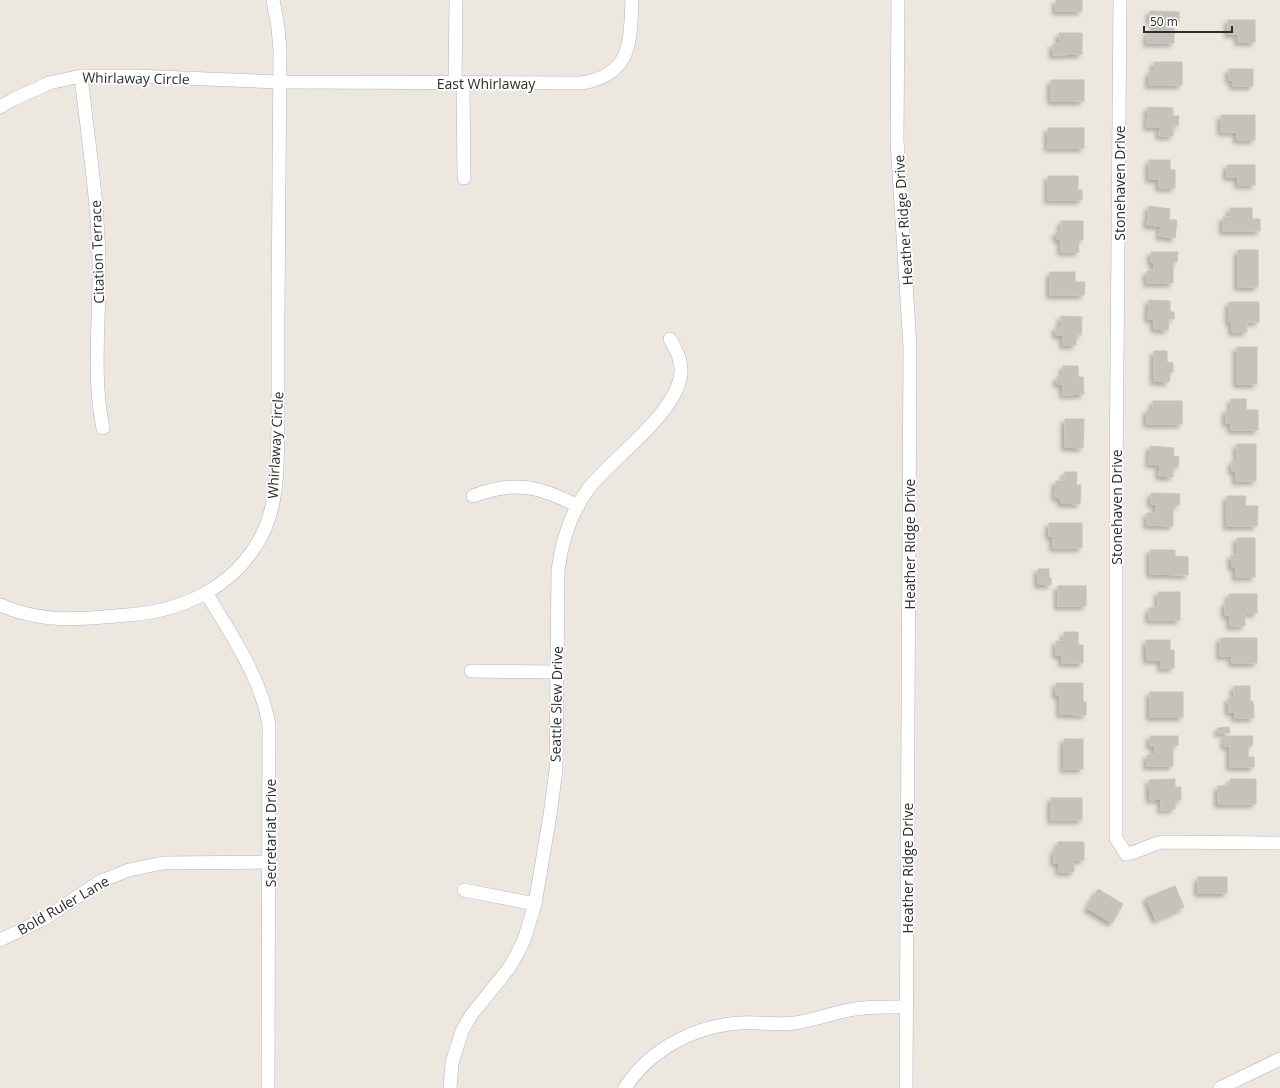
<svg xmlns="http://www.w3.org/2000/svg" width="1280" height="1088" viewBox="0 0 1280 1088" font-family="'Open Sans',sans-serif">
	<defs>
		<filter id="shadow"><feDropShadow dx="-3.5" dy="3.5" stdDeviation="2" flood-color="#0004"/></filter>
	</defs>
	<rect width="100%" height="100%" fill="#ece8e0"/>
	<g fill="#c5c2bb" stroke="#c7c4ba" filter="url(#shadow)">
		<rect x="1056" y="0" width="26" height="11"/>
		<path d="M1150 11 1179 12V22H1174V43H1147L1148 31H1155V21H1150Z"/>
		<path d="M1228 20H1255V42H1238V34H1228Z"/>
		<path d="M1059 33H1082V54L1053 55V44H1060Z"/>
		<path d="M1154 62H1182V85H1149V72H1154Z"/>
		<path d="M1229 69H1253V86H1233V80H1229Z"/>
		<rect x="1051" y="80" width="33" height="21"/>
		<path d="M1148 107 1173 108V116H1179L1178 126 1173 125V136H1159L1160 127H1147Z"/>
		<path d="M1221 115H1255V140H1237V132H1221Z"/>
		<rect x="1048" y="128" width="36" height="20"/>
		<path d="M1149 160H1170V170H1175V188H1159V179H1149Z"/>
		<path d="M1227 165H1255V185H1238V177H1227Z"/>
		<path d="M1048 176H1078V190H1082V200H1048Z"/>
		<path d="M1149 206 1170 209 1169 220H1177L1175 238 1159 236 1161 226 1147 225Z"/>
		<path d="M1230 208H1252V219H1260V231H1223V217H1230Z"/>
		<path d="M1061 221H1083V240H1078L1079 252H1061V240L1057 239 1056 232H1061Z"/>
		<rect x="1238" y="250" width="20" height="37"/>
		<path d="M1151 252H1178L1177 262H1173V283H1147V271H1154V262H1151Z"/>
		<path d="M1050 272H1075V282H1085L1084 295H1050Z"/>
		<path d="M1149 300 1170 301V312H1174V319H1169L1168 330 1154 329V319H1148Z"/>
		<path d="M1229 302H1259V322H1247V332H1232V322H1229Z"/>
		<path d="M1061 316 1082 317 1081 335H1076V345H1063V335H1056V327H1061Z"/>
		<rect x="1237" y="347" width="20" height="37"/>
		<path d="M1154 351H1167V362L1173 363V372H1170L1169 382 1154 381Z"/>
		<path d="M1063 366H1078V377H1083L1084 394 1063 395V384H1057V377L1063 376Z"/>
		<path d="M1231 399H1246V410H1258V430H1231V423H1226V410H1231Z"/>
		<path d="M1153 401H1182V424H1147V410H1153Z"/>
		<path d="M1065 419H1084L1083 448 1065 447Z"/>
		<path d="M1237 444H1256V481H1236V471H1232V461H1237Z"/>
		<path d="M1150 446 1174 448 1173 456 1179 457 1178 467H1173V477L1159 476 1160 465 1149 464Z"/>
		<path d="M1065 472H1077L1076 485H1081L1080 504 1061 503V498L1055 497 1056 481H1064Z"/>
		<path d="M1151 493 1180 494 1179 505H1173V526L1147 525V513H1156V504H1151Z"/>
		<path d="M1227 496H1246L1245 506H1258L1257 526H1227Z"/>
		<path d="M1049 523H1082V548H1053V536H1049Z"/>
		<path d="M1237 538H1255V577H1236V567H1232L1231 555H1237Z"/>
		<path d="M1150 550H1175V556L1188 557V575L1150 574Z"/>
		<rect x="1038" y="569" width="11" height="9"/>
		<path d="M1038 578H1051V585L1038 584Z"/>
		<rect x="1058" y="586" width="28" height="20"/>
		<path d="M1158 592H1180V620H1149V608H1158Z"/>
		<path d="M1229 594H1257V613H1245V626H1230V615H1225V603H1229Z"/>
		<path d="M1064 632H1078V645H1083V663H1062V655H1056V641H1064Z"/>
		<path d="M1220 638H1257V663H1232V656H1220Z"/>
		<path d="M1146 640H1170V650H1174V668H1161V660H1147Z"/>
		<path d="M1056 683H1083V702H1086V715L1060 714V695H1056Z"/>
		<path d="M1234 686H1250V701H1253L1254 718H1235V712H1229L1228 698H1234Z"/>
		<rect x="1150" y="692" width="33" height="25"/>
		<path d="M1229 727 1230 733H1218V728Z"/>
		<path d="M1150 736H1178V745H1173V766H1147V755H1155V746H1150Z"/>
		<path d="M1225 736H1253L1252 746H1248V757H1254V767H1230V746H1224Z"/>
		<rect x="1064" y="739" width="19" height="30"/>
		<path d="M1175 779V787H1181V800H1175V809L1161 810V799L1150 800 1149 780Z"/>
		<path d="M1230 779H1256V804H1218V786H1230Z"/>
		<rect x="1051" y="798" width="31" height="22"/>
		<path d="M1058 842H1084V860H1074V872H1059V863H1054V850H1058Z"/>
		<rect x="1198" y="877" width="29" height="16"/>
		<path d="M1175 886 1184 907 1156 920 1146 898Z"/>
		<path d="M1098 889 1123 904 1112 923 1087 908Z"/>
	</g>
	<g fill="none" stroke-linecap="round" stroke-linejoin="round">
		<defs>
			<g id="minor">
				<path d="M898 0 897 140 910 347 906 1088"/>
				<path d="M1120 0 1116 484V838L1126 854C1139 852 1149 845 1162 842L1280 843"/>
				<path d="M81 76C88 139 98 201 99 264 100 315 92 378 103 428"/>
				<path d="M455 83 456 0"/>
				<path d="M463 84 464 178"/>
				<path d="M0 107 12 100 49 83 81 76H135L279 82 582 83C632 74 630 43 632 0"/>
				<path d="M473 496C514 480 539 486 578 506"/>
				<path d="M207 594C231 635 261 677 269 725L268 1088"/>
				<path d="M0 605C43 624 82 619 127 615 184 611 235 587 262 535 279 501 277 464 278 427 278 389 278 351 278 313 278 226 279 138 280 50L278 28 273 0"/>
				<path d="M471 671 557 672"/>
				<path d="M464 890 535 904"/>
				<path d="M0 940 44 919 101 881 129 870 163 863 270 862"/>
				<path d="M450 1088 452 1063 462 1031 472 1014 509 968 517 954 524 940 535 904 550 815 556 770 558 570C562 540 570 513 589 488 612 458 677 414 681 373 682 360 676 350 670 339"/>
				<path d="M625 1088C650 1049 695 1026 740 1023 759 1022 777 1025 795 1023 816 1020 835 1012 855 1009 871 1006 889 1007 906 1007"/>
				<path d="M1220 1088 1280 1059"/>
			</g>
		</defs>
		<use href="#minor" stroke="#b3b5be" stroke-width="14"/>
		<use href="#minor" stroke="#fff" stroke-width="13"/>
	</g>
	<g text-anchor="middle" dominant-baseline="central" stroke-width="3.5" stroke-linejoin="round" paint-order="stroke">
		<g font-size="14" fill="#2c2c2c" stroke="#fff">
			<text transform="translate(136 78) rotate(1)">Whirlaway Circle</text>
			<text x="486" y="83">East Whirlaway</text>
			<text transform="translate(1119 183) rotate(-90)">Stonehaven Drive</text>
			<text transform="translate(903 220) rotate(-94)">Heather Ridge Drive</text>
			<text transform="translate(97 252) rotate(-92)">Citation Terrace</text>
			<text transform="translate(275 445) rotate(-87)">Whirlaway Circle</text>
			<text transform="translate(1116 507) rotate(-90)">Stonehaven Drive</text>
			<text transform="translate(909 544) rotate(-90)">Heather Ridge Drive</text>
			<text transform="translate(556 704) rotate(-89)">Seattle Slew Drive</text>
			<text transform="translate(270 833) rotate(-90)">Secretariat Drive</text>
			<text transform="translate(907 868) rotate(-90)">Heather Ridge Drive</text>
			<text transform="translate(63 905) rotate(-30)">Bold Ruler Lane</text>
		</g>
	</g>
	<path d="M1144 26v6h88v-6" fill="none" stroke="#2c2c2c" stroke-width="2"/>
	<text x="1150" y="26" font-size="12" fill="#2c2c2c" stroke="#ffffff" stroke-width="3" paint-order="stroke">50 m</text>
</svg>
